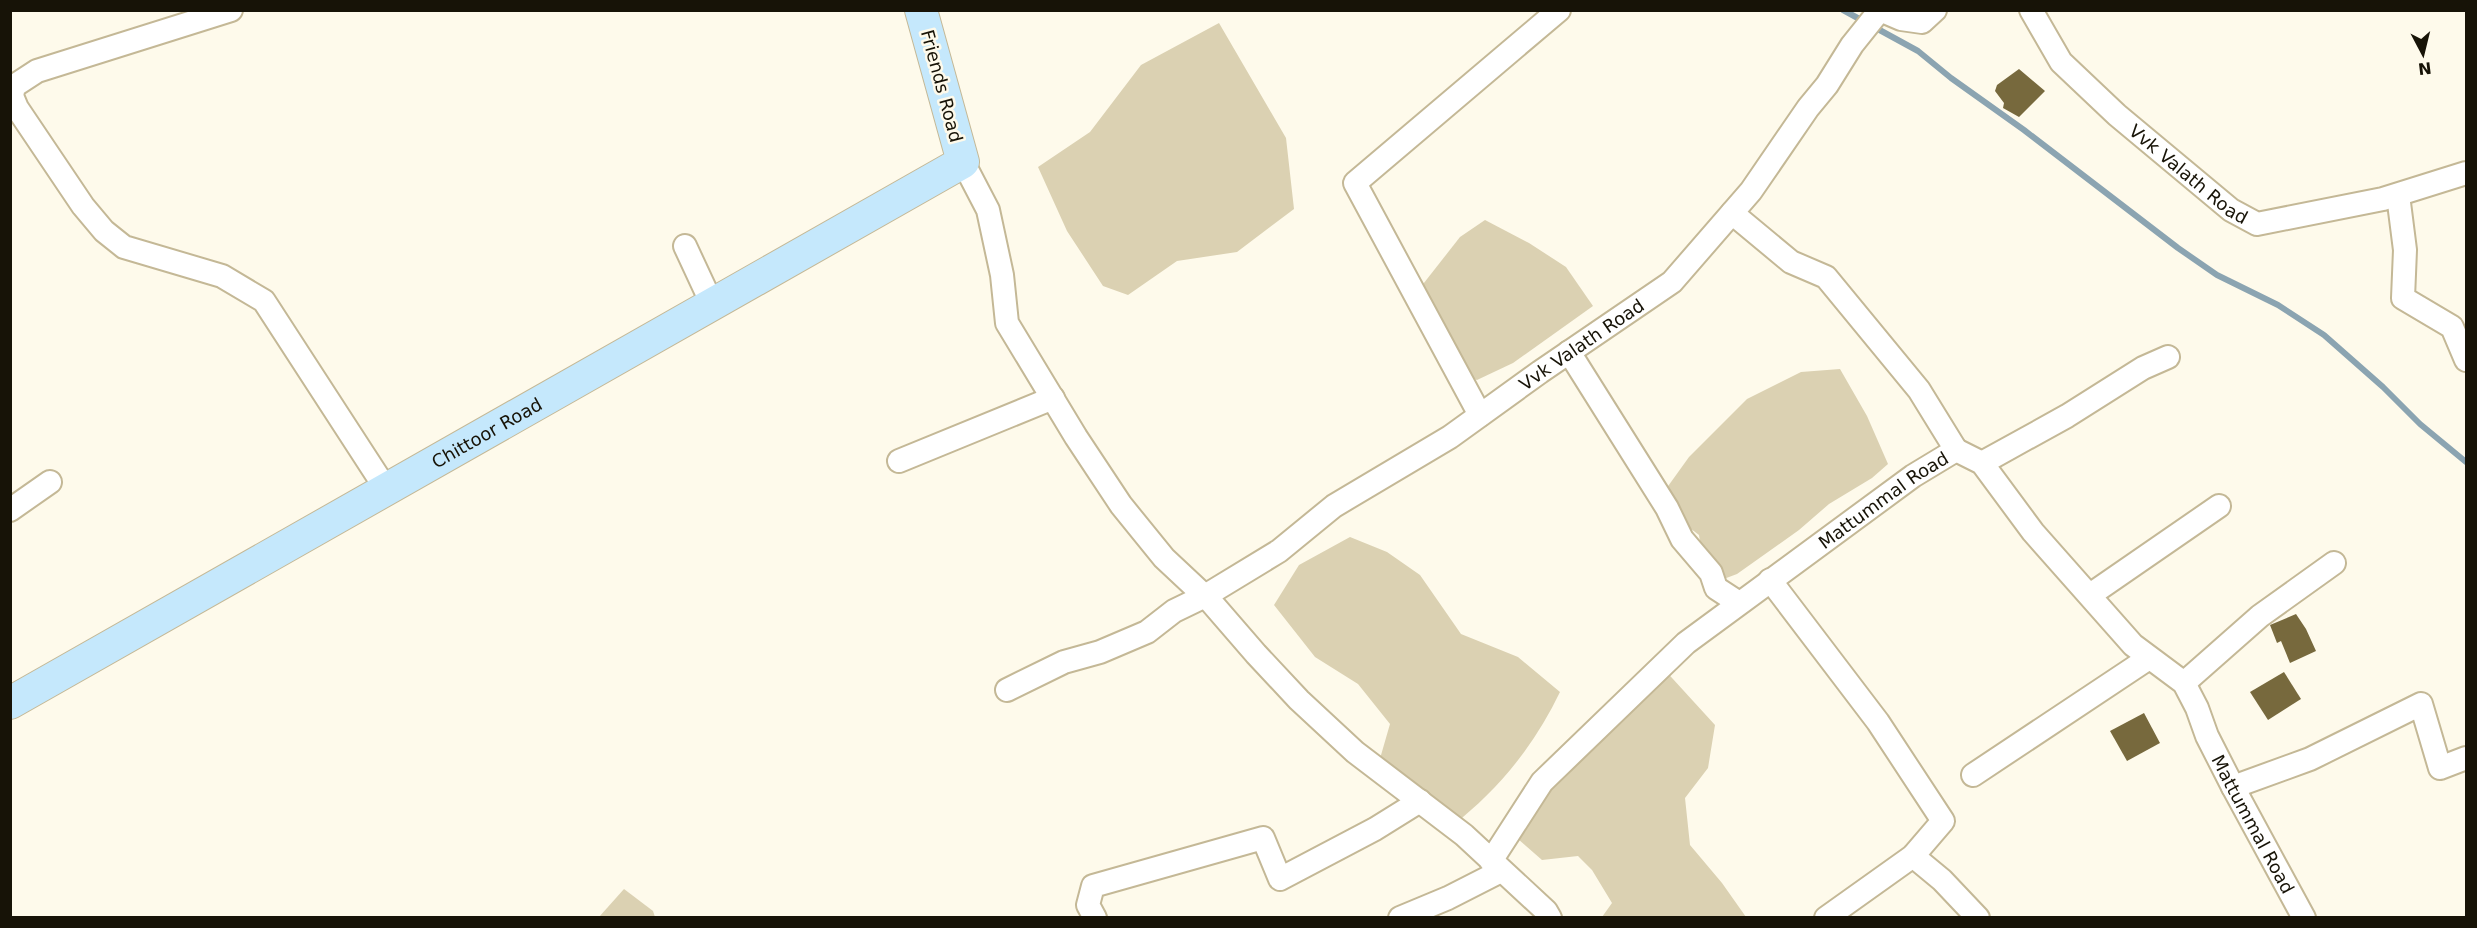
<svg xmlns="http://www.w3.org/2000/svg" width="2477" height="928" viewBox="0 0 2477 928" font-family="'DejaVu Sans',sans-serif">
	<rect width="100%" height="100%" fill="#fefaeb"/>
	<g fill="#dbd1b2">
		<path d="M1219 23 1286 138 1294 209 1237 252 1177 261 1128 295 1103 286 1067 231 1038 167 1090 132 1141 65Z"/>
		<path d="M1485 220 1529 243 1566 267 1593 306 1513 363 1477 380 1457 373 1420 288 1460 237Z"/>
		<path d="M1840 369 1867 416 1888 464 1872 478 1829 504 1799 530 1737 574 1721 580 1702 555 1699 535 1669 512 1666 489 1689 457 1747 399 1801 372Z"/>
		<path d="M1350 537 1387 552 1420 575 1461 634 1518 657 1560 692C1534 746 1499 789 1452 826L1377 769 1390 724 1358 684 1315 657 1274 605 1299 565Z"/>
		<path d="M1662 667 1715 725 1708 768 1685 798 1690 845 1722 883 1746 917H1602L1612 903 1592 870 1578 856 1542 860 1510 832Z"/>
		<path d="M624 889 653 911 655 917H599Z"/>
	</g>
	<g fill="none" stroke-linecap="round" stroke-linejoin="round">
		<path stroke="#8ba4b1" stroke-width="6" d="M1843 10 1918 51 1951 78 2024 130 2178 248 2217 275 2278 305 2324 335 2383 387 2420 424 2466 462"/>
	</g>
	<g fill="#77693d">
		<path d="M2019 69 2045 91 2019 117 2003 108 2004 103 1995 91 1997 85Z"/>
		<path d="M2296 614 2306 629 2316 651 2290 663 2281 641 2277 643 2270 625Z"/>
		<path d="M2284 672 2301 699 2268 720 2250 692Z"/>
		<path d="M2144 713 2160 743 2127 761 2110 731Z"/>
	</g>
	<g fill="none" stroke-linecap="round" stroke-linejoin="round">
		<defs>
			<g id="street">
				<path d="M231 10 37 71 14 86 12 96 17 108 83 206 104 231 124 247 222 276 264 301 386 489"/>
				<path d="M1880 10 1901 19 1922 22 1935 10"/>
				<path id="s1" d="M2031 10 2061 62 2117 115 2231 210 2257 224 2383 199 2466 173"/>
				<path d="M963 162 988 210 1002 275 1007 323 1076 437 1121 505 1164 558 1211 602 1256 654 1299 700 1355 752 1464 835 1546 911 1550 918"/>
				<path d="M2398 195 2405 250 2403 298 2452 327 2466 360"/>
				<path d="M1732 213 1791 262 1826 277 1919 390 1956 450"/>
				<path d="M685 246 712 304"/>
				<path d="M1569 352 1667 508 1682 539 1711 573 1716 588 1739 603"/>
				<path d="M1480 415 1355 183 1559 10"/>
				<path d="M899 461 1053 398"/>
				<path d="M1982 463 2067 416 2143 368 2168 357"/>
				<path d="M10 510 50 482"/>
				<path d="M1770 580 1878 722 1943 821 1913 856 1826 918"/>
				<path d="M2090 595 2219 506"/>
				<path d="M2184 683 2260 616 2334 563"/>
				<path id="s2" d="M1007 690 1064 662 1100 652 1147 632 1174 611 1205 596 1279 551 1334 506 1450 437 1540 372 1672 282 1751 191 1808 108 1827 85 1852 45 1880 10"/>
				<path d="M1973 775 2149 658"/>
				<path d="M2233 787 2310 759 2421 704 2440 768 2466 758"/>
				<path d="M1913 856 1942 880 1978 918"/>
				<path id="s3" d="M1491 861 1542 782 1686 643 1913 476 1956 450 1982 463 2033 532 2133 645 2184 683 2197 708 2207 736 2233 787 2304 918"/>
				<path d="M1095 918 1088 905 1093 886 1263 838 1280 879 1375 829 1420 801"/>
				<path d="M1400 918 1448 898 1501 871"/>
			</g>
			<g id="secondary">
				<path id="s4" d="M10 703 963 162 921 10"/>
			</g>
		</defs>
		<use href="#street" stroke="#c4b896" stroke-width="26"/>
		<use href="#secondary" stroke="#c4b896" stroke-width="34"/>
		<use href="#street" stroke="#fff" stroke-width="22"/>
		<use href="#secondary" stroke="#c5e8fc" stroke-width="32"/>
	</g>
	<g text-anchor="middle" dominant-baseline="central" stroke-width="5" stroke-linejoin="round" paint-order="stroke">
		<g font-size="18" fill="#171307" stroke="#fefaeb">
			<text transform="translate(942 86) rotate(75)">Friends Road</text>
			<text stroke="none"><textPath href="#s1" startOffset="230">Vvk Valath Road</textPath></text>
			<text stroke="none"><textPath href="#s2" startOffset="674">Vvk Valath Road</textPath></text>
			<text stroke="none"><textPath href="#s4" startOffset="548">Chittoor Road</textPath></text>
			<text stroke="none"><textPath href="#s3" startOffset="538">Mattummal Road</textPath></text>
			<text stroke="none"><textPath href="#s3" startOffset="1113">Mattummal Road</textPath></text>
		</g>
	</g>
	<rect width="2477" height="928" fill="none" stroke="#171307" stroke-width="24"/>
	<g transform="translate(2423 54) rotate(173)" stroke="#fefaeb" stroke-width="4.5" paint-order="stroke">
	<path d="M0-4.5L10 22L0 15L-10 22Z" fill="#171307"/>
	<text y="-9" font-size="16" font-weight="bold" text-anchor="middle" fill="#171307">N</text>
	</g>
</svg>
